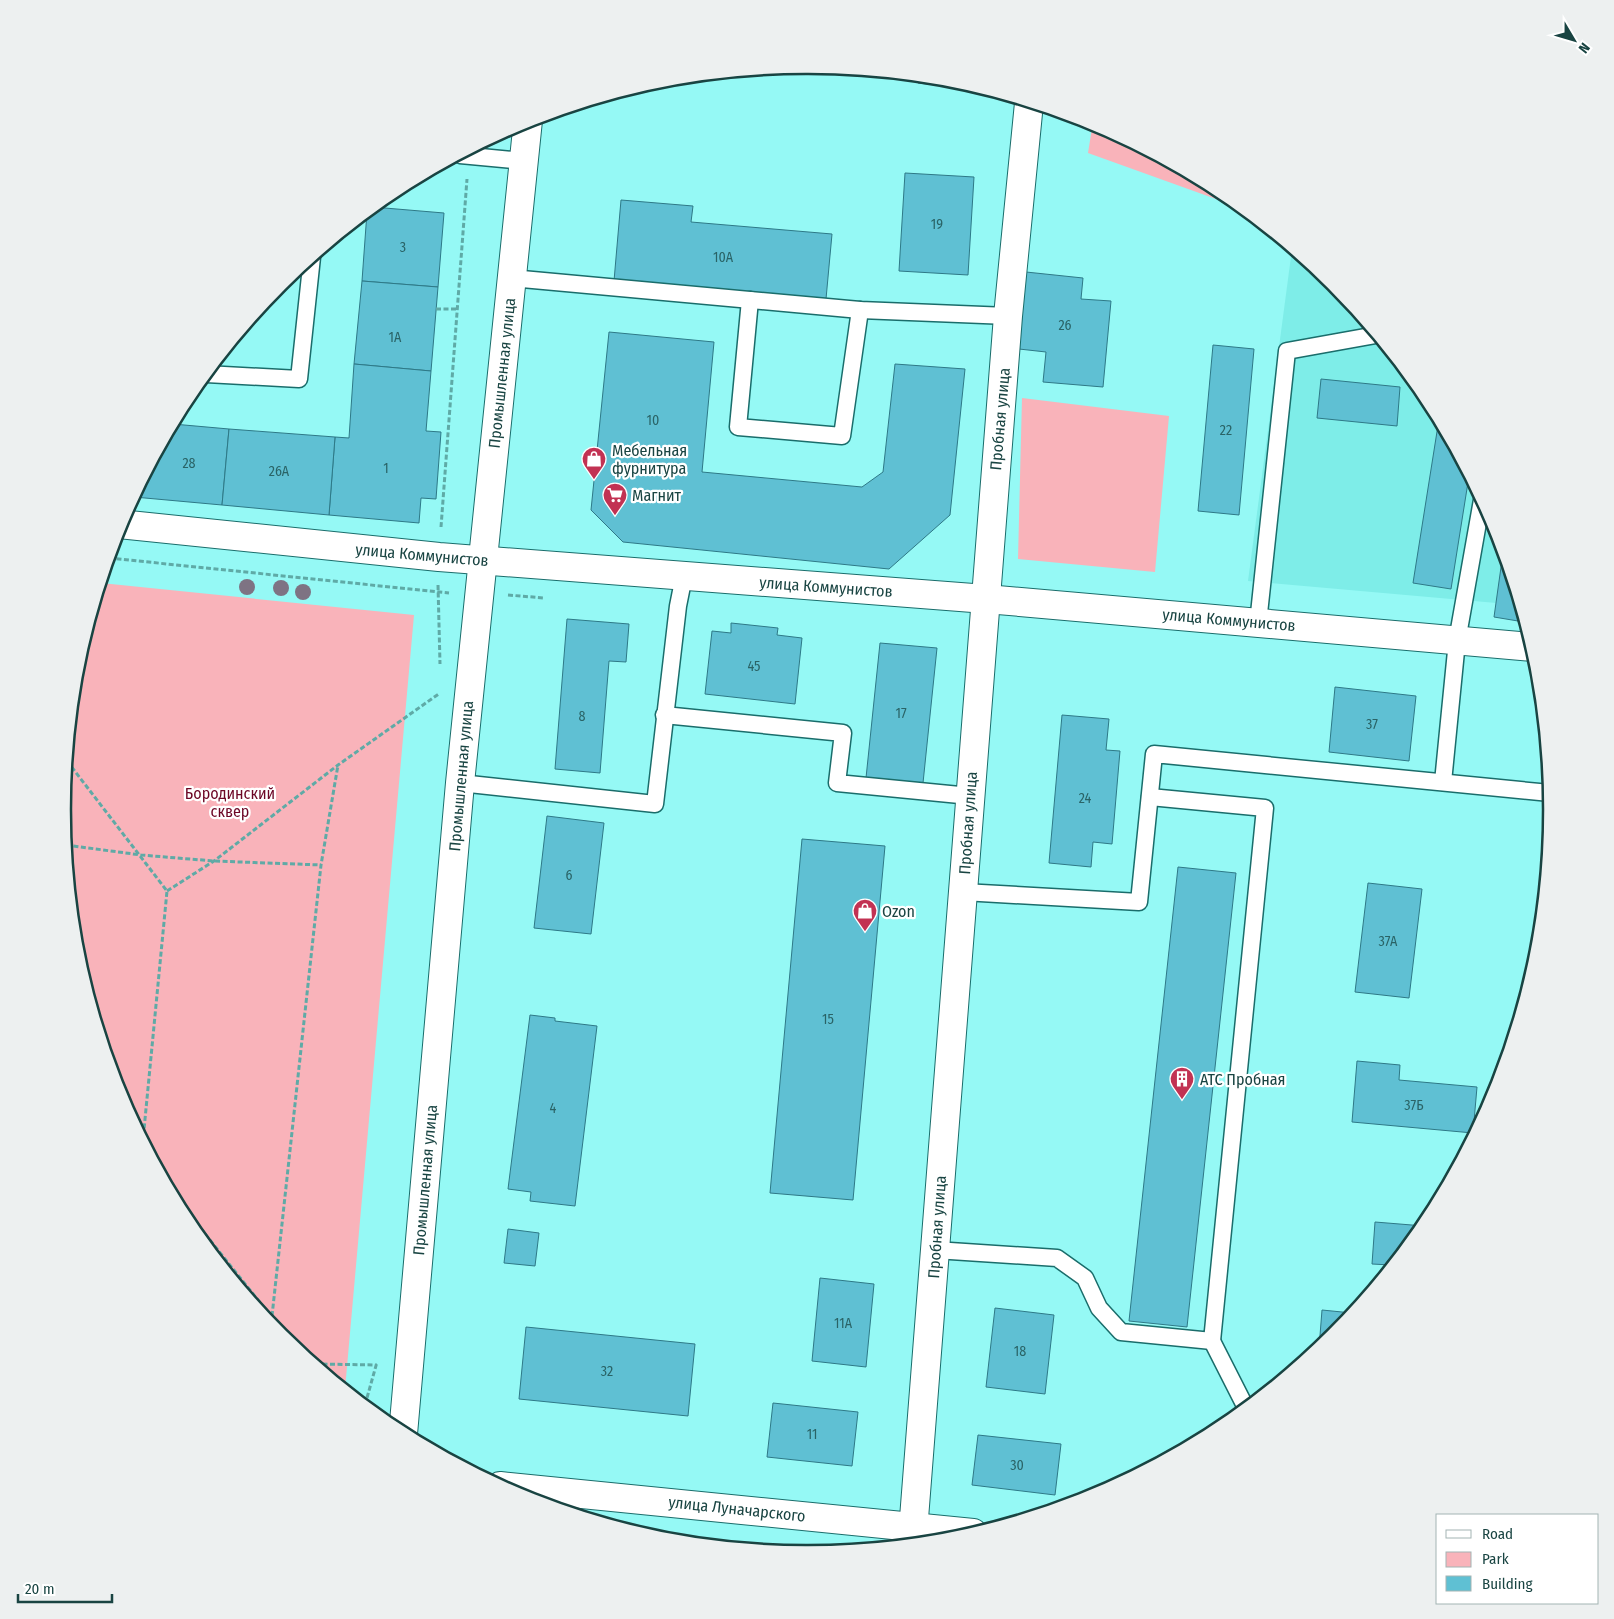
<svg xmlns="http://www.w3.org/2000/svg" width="1614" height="1619" viewBox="0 0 1614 1619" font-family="'Fira Sans Condensed',sans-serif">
	<rect width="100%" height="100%" fill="#95f9f5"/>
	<path fill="#7eede8" d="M1292 249 1334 283 1426 396 1495 525 1519 605 1248 581Z"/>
	<g fill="#f9b3ba">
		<path d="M1093 122 1221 191 1241 208 1088 153Z"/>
		<path d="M1022 398 1169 416 1155 572 1018 559Z"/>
		<path d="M101 583 414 615 345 1389 280 1336 188 1223 119 1094 77 954 63 809 77 664Z"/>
	</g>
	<g fill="#5fc0d3" stroke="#2e7987">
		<path d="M919 76 953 79 982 90 918 83Z"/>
		<path d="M905 173 974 177 968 275 899 271Z"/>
		<path d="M621 200 693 206 691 222 832 234 826 299 614 281Z"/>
		<path d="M373 207 444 213 438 287 362 281 367 212Z"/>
		<path d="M1026 272 1083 278 1081 299 1111 301 1103 387 1043 382 1046 352 1019 349Z"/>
		<path d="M362 281 438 287 431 371 354 364Z"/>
		<path d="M609 332 714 342 702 472 862 487 883 472 895 364 965 369 950 515 889 569 623 542 591 510Z"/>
		<path d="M1213 345 1254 349 1239 515 1198 511Z"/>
		<path d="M354 364 431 371 426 431 441 432 436 499 421 498 419 523 329 515 335 437 349 438Z"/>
		<path d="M1321 379 1400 387 1397 426 1317 418Z"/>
		<path d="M1439 419 1469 476 1451 589 1413 583Z"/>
		<path d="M173 424 229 429 222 505 134 497Z"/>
		<path d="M229 429 335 437 329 515 222 505Z"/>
		<path d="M1503 553 1524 622 1494 617Z"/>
		<path d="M567 619 629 624 626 662 609 661 600 773 555 769Z"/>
		<path d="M731 623 778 628 777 635 802 638 795 704 705 694 712 631 731 633Z"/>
		<path d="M880 643 937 648 923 783 866 778Z"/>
		<path d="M1335 687 1416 696 1409 761 1329 752Z"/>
		<path d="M1062 715 1109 719 1106 750 1120 751 1112 844 1093 842 1091 867 1049 863Z"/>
		<path d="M547 816 604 823 591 934 534 928Z"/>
		<path d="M802 839 885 846 853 1200 770 1193Z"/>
		<path d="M1178 867 1236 873 1187 1327 1129 1321Z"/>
		<path d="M1368 883 1422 889 1409 998 1355 992Z"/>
		<path d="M530 1015 555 1018V1021L597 1026 575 1206 530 1201 531 1192 508 1189Z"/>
		<path d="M1357 1061 1400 1065 1399 1080 1477 1087 1473 1133 1352 1122Z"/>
		<path d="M1375 1222 1424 1226 1391 1265 1372 1264Z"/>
		<path d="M508 1229 539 1233 535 1266 504 1263Z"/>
		<path d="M820 1278 874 1284 866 1367 812 1361Z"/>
		<path d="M995 1308 1054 1315 1045 1394 986 1387Z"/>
		<path d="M1322 1310 1352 1313 1333 1336 1319 1348Z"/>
		<path d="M526 1327 695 1344 688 1416 519 1399Z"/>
		<path d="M773 1403 858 1412 852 1466 767 1457Z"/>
		<path d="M978 1435 1061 1444 1055 1495 972 1485Z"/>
	</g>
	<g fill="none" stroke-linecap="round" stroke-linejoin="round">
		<defs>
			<g id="service">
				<path d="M460 155 524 161"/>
				<path d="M511 278 860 310 1008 316"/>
				<path d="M750 300 738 427 842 436 860 310"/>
				<path d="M206 374 299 379 312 257"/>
				<path d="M1258 623 1287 351 1376 335"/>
				<path d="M664 715 843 733 837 783 970 796"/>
				<path d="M1443 782 1457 641 1482 500"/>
				<path d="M460 783 655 804 678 606 684 576"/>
				<path d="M963 892 1139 902 1154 754 1550 793"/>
				<path d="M935 1250 1057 1258 1085 1278 1099 1308 1121 1332 1212 1341 1265 808 1150 797"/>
				<path d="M1212 1341 1245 1406V1408"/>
			</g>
			<g id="minor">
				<path d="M119 524 439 557 986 599 1532 647"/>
				<path d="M403 1434 460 783 528 120"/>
				<path d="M912 1544 1008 316 1029 103"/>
			</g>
			<path id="tertiary" d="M500 1486 973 1533"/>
		</defs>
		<use href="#service" stroke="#1a6d6b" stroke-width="19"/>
		<use href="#minor" stroke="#1a6d6b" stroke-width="30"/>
		<use href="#tertiary" stroke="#1a6d6b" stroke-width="30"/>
		<g stroke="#5faaa6" stroke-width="3" stroke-dasharray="5 2.5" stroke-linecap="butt">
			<path d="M436 309H457"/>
			<path d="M441 527 467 179"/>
			<path d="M109 558 449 593"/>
			<path d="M438 585 440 664"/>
			<path d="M508 595 544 598"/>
			<path d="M67 761 167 891 143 1140"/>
			<path d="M66 845 141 855 214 861 321 865"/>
			<path d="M167 891 214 861 338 765 440 693"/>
			<path d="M165 1180 181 1204 298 1350"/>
			<path d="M272 1316 321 865 338 765"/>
			<path d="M315 1364 377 1365"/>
			<path d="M365 1405 377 1362"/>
		</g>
		<use href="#service" stroke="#fff" stroke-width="16"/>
		<use href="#minor" stroke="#fff" stroke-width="28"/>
		<use href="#tertiary" stroke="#fff" stroke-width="28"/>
	</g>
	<g fill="#7e7383">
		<circle cx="247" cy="587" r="8"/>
		<circle cx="281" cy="588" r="8"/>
		<circle cx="303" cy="592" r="8"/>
	</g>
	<defs>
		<symbol id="shop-pin" viewBox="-11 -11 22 30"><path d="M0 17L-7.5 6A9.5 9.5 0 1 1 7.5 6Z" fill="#c23253" stroke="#fff"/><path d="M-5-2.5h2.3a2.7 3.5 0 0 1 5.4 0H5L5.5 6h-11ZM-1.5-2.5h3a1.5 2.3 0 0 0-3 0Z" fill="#fff"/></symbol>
		<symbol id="supermarket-pin" viewBox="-11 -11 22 30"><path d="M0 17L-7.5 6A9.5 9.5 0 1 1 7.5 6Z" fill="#c23253" stroke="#fff"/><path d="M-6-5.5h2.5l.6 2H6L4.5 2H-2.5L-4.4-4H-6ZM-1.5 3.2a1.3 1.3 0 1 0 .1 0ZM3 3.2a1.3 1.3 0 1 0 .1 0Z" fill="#fff"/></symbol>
		<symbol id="building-pin" viewBox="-11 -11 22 30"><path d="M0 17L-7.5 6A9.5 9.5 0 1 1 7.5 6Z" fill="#c23253" stroke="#fff"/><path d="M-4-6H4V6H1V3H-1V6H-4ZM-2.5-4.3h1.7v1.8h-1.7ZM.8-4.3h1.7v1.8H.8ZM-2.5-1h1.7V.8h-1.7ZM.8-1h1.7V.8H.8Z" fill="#fff"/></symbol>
	</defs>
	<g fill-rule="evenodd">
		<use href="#shop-pin" x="580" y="445" width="28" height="38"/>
		<use href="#supermarket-pin" x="601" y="481" width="28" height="38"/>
		<use href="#shop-pin" x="851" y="897" width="28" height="38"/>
		<use href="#building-pin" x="1168" y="1065" width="28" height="38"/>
	</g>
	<g text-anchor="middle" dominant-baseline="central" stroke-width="4.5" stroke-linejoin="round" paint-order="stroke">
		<g font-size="14" fill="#2a6366">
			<text x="937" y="224">19</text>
			<text x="403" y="247">3</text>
			<text x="723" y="257">10А</text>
			<text x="1065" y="325">26</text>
			<text x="395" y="337">1А</text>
			<text x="653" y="420">10</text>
			<text x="1226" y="430">22</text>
			<text x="189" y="463">28</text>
			<text x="386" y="468">1</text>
			<text x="279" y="471">26А</text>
			<text x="754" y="666">45</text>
			<text x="901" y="713">17</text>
			<text x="582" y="716">8</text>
			<text x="1372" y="724">37</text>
			<text x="1085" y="798">24</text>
			<text x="569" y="875">6</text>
			<text x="1388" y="941">37А</text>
			<text x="828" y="1019">15</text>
			<text x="1414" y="1105">37Б</text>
			<text x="553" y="1108">4</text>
			<text x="843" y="1323">11А</text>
			<text x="1020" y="1351">18</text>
			<text x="607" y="1371">32</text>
			<text x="812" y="1434">11</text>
			<text x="1017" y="1465">30</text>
		</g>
		<g font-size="16" fill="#194442" stroke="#fff">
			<text transform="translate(502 373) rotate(-84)">Промышленная улица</text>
			<text transform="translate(1000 419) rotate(-85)">Пробная улица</text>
			<text transform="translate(422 555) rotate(5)">улица Коммунистов</text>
			<text transform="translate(826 587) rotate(4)">улица Коммунистов</text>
			<text transform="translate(1229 620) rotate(5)">улица Коммунистов</text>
			<text transform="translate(461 776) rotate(-85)">Промышленная улица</text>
			<text transform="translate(968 823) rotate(-86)">Пробная улица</text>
			<text transform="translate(425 1180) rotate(-85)">Промышленная улица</text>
			<text transform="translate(937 1227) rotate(-86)">Пробная улица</text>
			<text transform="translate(737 1509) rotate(6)">улица Луначарского</text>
		</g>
		<g font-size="16" fill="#194442" stroke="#fff" text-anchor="start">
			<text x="612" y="450">Мебельная<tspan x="612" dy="18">фурнитура</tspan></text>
			<text x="632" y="495">Магнит</text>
			<text x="882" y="911">Ozon</text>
			<text x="1200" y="1079">АТС Пробная</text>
		</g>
		<g font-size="16" fill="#6c0625" stroke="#fff">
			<text x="230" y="793">Бородинский<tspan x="230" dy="18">сквер</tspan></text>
		</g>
	</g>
	<path d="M0 0H1614V1619H0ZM806 74H808A735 735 0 0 1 1543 809V810A735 735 0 0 1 808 1545H806A735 735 0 0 1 71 810V809A735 735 0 0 1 806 74Z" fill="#edf0f0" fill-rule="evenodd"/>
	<path fill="none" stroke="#194442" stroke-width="2.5" d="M806 74H808A735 735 0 0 1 1543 809V810A735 735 0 0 1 808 1545H806A735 735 0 0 1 71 810V809A735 735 0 0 1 806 74Z"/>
	<rect x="1436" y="1514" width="162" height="90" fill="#ffffff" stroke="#a3b4b3"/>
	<rect x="1446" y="1530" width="25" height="8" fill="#ffffff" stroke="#a3b4b3"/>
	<text x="1482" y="1539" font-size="15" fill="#194442">Road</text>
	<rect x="1446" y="1552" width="25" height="15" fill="#f9b3ba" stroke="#a3b4b3"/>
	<text x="1482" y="1564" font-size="15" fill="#194442">Park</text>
	<rect x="1446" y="1576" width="25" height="15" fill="#5fc0d3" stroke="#a3b4b3"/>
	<text x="1482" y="1589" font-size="15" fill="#194442">Building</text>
	<g transform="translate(1574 40) rotate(128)" stroke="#ffffff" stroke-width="4" paint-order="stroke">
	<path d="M0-4L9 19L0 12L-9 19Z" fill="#194442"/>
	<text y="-8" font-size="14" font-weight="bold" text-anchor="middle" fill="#194442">N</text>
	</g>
	<path d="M18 1594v8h94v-8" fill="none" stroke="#194442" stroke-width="2.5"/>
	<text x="25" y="1594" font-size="15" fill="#194442" stroke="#ffffff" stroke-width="4" paint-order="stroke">20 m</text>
</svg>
